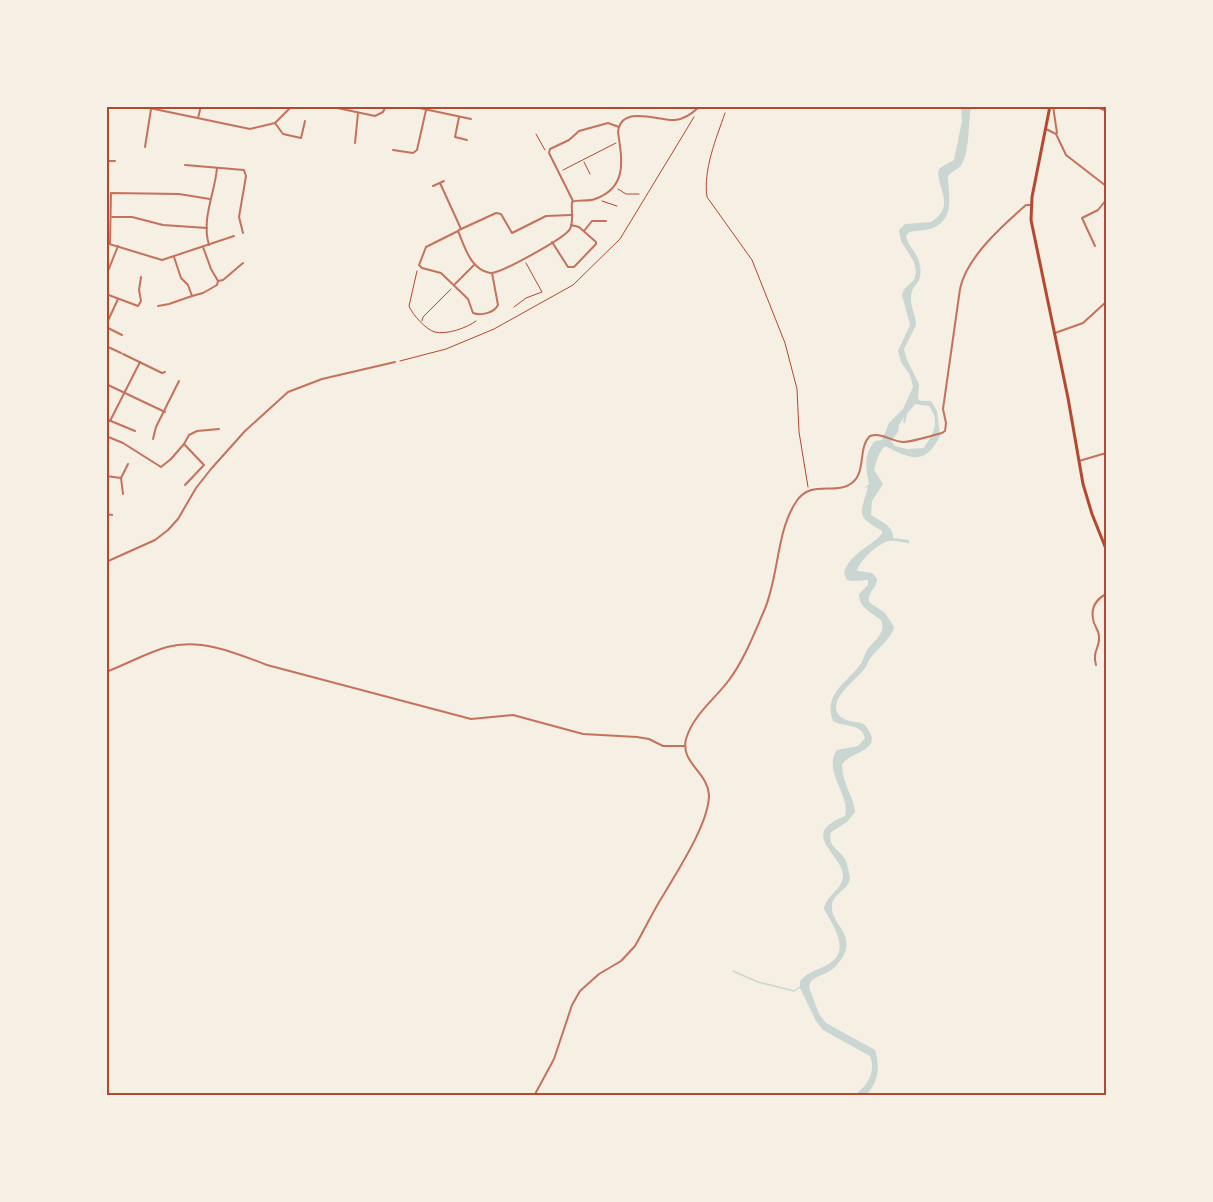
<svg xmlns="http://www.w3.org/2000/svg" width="1213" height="1202" viewBox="0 0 1213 1202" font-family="'Golos Text',sans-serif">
	<rect width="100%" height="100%" fill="#f6efe4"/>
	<path fill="#c9d6d2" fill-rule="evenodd" d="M961 107H971C968 123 970 149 962 164 959 169 952 171 948 176 948 194 956 218 933 228 926 231 917 230 909 232L906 236C908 247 919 254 920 266 923 285 912 283 911 296 910 307 916 315 916 325L904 349 907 360 919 384 918 399 921 401H931L937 411 940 436C925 466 911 459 885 446 879 451 876 463 874 470L883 484 872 501 871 515C880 521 894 526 893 538L909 540V543C903 543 894 540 889 541 878 543 859 561 857 571L872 573 877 579C877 588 867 592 869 602L885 613 894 627C891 640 877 648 869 660 868 662 867 666 865 668 858 679 828 698 838 714 843 722 856 721 864 724 888 752 850 750 842 765 842 783 854 797 855 812L847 822 831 832C827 846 838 849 845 859 847 863 848 868 849 873 854 888 835 891 832 904 829 926 864 936 835 967 828 974 818 975 811 981L809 987 819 1014 826 1023 875 1050C880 1067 879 1082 866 1095H857C859 1089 863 1089 866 1084 872 1076 874 1065 870 1056L823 1030 816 1021 800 988V981C808 972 815 971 825 966 853 953 834 927 824 909 826 895 842 890 843 877 845 855 796 835 845 816 851 795 822 771 837 750L858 746 865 738C861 722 844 728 833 721 823 695 846 683 860 665 863 661 864 656 866 652 872 641 887 635 881 620 871 612 859 608 859 594L868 585V580L852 581 847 580 844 573C849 554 870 547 882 534V531C854 515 861 514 868 487L864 488 869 484C866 469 863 454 875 441L882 440 889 423 903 409 913 387 910 375 901 362 898 351 910 325 902 295 904 289 914 280 916 272 914 262 901 241 899 230 905 224 931 222C955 206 939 192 938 172L940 168 954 160 962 121ZM915 404 929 406C941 422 933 434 924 448L907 449 895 446 891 441 898 432 899 425 904 417 903 423H905L907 414Z"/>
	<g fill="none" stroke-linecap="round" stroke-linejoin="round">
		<path stroke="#c9d6d2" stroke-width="1.5" d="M733 971 758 982 794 991 800 987"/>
		<g stroke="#b5482f" stroke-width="1">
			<path d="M725 113C716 139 703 170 707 197L752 260 785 343 797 389 799 432 808 487"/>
			<path d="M536 134 545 150"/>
			<path d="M584 162 590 174"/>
			<path d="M563 170 616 143"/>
			<path d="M618 189 626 194H639"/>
			<path d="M602 201 617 206"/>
			<path d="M417 271 409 306C412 314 426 330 435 332 446 335 467 328 476 321"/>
			<path d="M514 307 526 298 542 292 526 263"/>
			<path d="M422 321 423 317 451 289"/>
			<path d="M400 361 446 349 494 329 573 285 620 239 694 117"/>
		</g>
		<g stroke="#c5725c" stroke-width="2">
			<path d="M140 106 250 129 275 123 292 106"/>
			<path d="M328 106 375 116 383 112 386 106"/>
			<path d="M410 106 471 119"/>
			<path d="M1053 106 1057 133"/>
			<path d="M1095 106 1106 111"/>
			<path d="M459 117 455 137 467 140"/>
			<path d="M198 118 201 106"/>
			<path d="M275 123 283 134 301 138 305 121"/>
			<path d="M1046 129 1056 134 1066 155 1106 186"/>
			<path d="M355 143 358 113"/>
			<path d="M145 147 151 109"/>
			<path d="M393 150 413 153 417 150 426 110"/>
			<path d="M106 161H115"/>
			<path d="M185 165 244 170 246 176 239 217 243 233"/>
			<path d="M440 183 461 229"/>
			<path d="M433 186 444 181"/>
			<path d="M573 201 549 153 550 149 569 140 579 131 608 123 619 127"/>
			<path d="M112 217H132L163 225 207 228"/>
			<path d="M459 230 496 213 501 214 512 233 546 216 571 215"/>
			<path d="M584 231 592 221H606"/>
			<path d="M552 242 568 267H574L596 244V242L579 227 571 225"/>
			<path d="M106 243 162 260 234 236"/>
			<path d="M110 243 111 193 179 194 210 199"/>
			<path d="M209 245C201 219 215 193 217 168"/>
			<path d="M1095 246 1082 218 1098 210 1106 200"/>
			<path d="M174 257 181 278 188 285 192 296 203 293 217 285 218 281 211 269 203 247"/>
			<path d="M492 273 498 305C494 313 481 316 473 313L468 299 441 273 422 268 419 265 426 247 458 231C465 247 470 269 490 273 498 275 565 238 570 229 574 222 571 210 572 202 579 199 587 202 595 199 628 187 622 160 618 132 621 104 659 121 675 120 685 119 693 113 700 106"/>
			<path d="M106 276 118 246"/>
			<path d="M218 281 223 280 243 263"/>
			<path d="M455 284 474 265"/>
			<path d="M106 294 138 306 141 301 139 290 141 277"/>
			<path d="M158 306 169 304 192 296"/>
			<path d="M106 325 118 299"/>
			<path d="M106 327 122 335"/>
			<path d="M1055 333 1083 323 1106 302"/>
			<path d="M106 346 121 353"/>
			<path d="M123 354 162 373 165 372"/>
			<path d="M106 384 165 412"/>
			<path d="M106 419 135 431"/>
			<path d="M110 421 140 362"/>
			<path d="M106 436 123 443 161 467 171 459 184 444 189 435 197 431 219 429"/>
			<path d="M153 439 156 427 179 381"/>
			<path d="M184 444 204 465 185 485"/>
			<path d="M1079 461 1106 453"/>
			<path d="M106 476 121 478"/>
			<path d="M123 494 121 478 128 464"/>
			<path d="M106 514 112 515"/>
			<path d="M106 562 155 540 168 530 178 519 196 488 211 469 245 431 288 392 322 379 395 362"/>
			<path d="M1096 665C1092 651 1100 648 1099 637 1099 631 1096 628 1094 623 1090 610 1095 600 1106 594"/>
			<path d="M106 672C127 664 146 653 167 647 201 638 236 653 267 665L471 719 513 715 583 734 637 737 649 739 663 746H685"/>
			<path d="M534 1096 554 1059 572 1005 580 991 599 974 621 961 635 946C645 929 653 911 664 894 678 870 709 823 709 795 708 772 680 763 686 739 693 715 715 699 729 680 744 660 754 634 764 611 779 577 776 532 796 502 811 478 836 497 853 482 866 471 858 447 870 436 883 432 891 442 904 442 916 441 930 436 942 433L945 431 946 423 943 409 960 289C966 258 1002 226 1026 205H1031"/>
		</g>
		<path stroke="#b5482f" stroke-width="3" d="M1050 106 1032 197 1031 220 1068 398 1083 484 1092 514 1106 549"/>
	</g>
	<rect width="1213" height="1202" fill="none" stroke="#f6efe4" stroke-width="216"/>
	<rect x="108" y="108" width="997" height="986" fill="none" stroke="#b5482f" stroke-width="2"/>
</svg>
